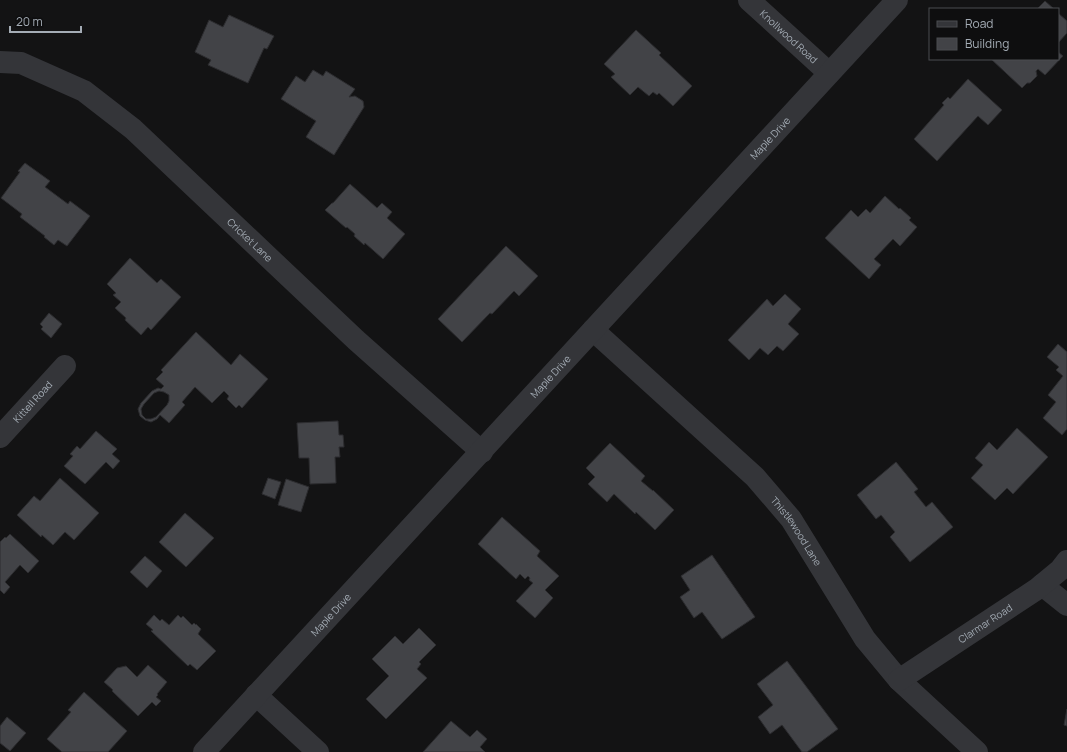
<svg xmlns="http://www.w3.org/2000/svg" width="1067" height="752" viewBox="0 0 1067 752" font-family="Manrope,sans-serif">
	<rect width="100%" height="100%" fill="#131314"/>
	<g fill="#424347" stroke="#2d2d30" fill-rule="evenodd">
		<path d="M1045 1 1054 9H1037Z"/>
		<path d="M1058 13 1067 21V33L1058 43Z"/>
		<path d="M229 15 274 36 267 49 264 48 248 83 208 65 211 60 195 52 209 20 223 27Z"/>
		<path d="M636 30 661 53 659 55 692 86 673 106 659 93 657 95 653 92 649 96 638 87 630 95 611 77 615 74 604 64Z"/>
		<path d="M1058 52 1063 56 1045 75 1038 69 1036 71 1037 76 1030 83H1027L1022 88 991 59H1058Z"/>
		<path d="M313 70 323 76 326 71 355 89 349 97 355 96 363 101 364 107 334 155 306 137 316 121 281 99 296 76 305 82Z"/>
		<path d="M968 79 1002 110 988 125 978 116 937 161 914 139 944 105 942 103 948 97 950 99Z"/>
		<path d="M25 163 50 181 45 187 68 204 70 201 90 216 67 246 58 240 54 245 44 237 45 236 20 217 22 214 1 198 20 172 18 171Z"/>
		<path d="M350 184 377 208 382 203 392 212 387 218 405 234 383 259 365 243 364 245 354 236 355 234 347 227 346 228 325 210 332 203H333Z"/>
		<path d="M885 196 899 209 900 208 911 218 909 220 917 227 900 246 893 239 874 259 881 265 869 279 825 238 851 210 858 217 866 209 870 213Z"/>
		<path d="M506 246 538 276 519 296 514 291 492 314 490 313 462 342 438 319Z"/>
		<path d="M130 258 157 283 161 279 181 297 151 330 148 327 141 335 125 320 126 318 115 308 121 302 113 295 116 293 107 284Z"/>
		<path d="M785 294 801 309 788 324 799 334 783 351 777 346 768 355 760 348 749 360 728 340 767 299 773 306Z"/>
		<path d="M49 313 62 324 51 338 41 329 43 327 40 324Z"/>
		<path d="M196 332 231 365 240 354 268 379 242 408 239 405 236 408 227 399 229 396 224 391 212 403 195 387 182 402 185 405 169 423 160 415 157 419 151 422 145 420 140 416 138 409 141 403 152 391 158 388 161 389 164 386 156 379 163 372 161 370ZM159 391 164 392 169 395V401L167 405 156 417 151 419H146L142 415 141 409 144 404 154 393Z"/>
		<path d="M1058 344 1067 352V429L1062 435 1043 418 1056 402 1048 395 1063 376 1056 370 1059 367 1047 357Z"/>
		<path d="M338 421 339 435H343L344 447H339L340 457H335L336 483 310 484 309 458H299L297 423Z"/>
		<path d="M1017 428 1048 457 1013 494 1007 488 995 500 971 478 983 465 975 458 989 442 997 450Z"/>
		<path d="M96 431 117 449 112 454 120 461 113 469 106 462 85 484 64 466 73 456 70 454 77 446 80 449Z"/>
		<path d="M610 443 645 476 641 481 653 491V490L674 510 655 530 636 512 635 514 614 494 607 502 588 484 595 477 586 468Z"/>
		<path d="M896 462 918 489 914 492 926 507 932 502 953 527 910 562 890 537 895 532 881 515 876 519 857 495Z"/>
		<path d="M60 478 99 513 74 540 65 532 53 545 42 535 41 537 17 515 34 496 40 501Z"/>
		<path d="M268 478 281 482 275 499 262 494Z"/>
		<path d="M286 479 309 487 301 512 278 505Z"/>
		<path d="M185 513 214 538 186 567 159 542Z"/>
		<path d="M502 517 540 551 537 556 559 576 545 590 553 598 535 618 516 601 533 583 529 580 530 578 528 576 525 579 520 574 516 579 478 544Z"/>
		<path d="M10 534 39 561 28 573 20 565 5 582 10 587 4 594 0 590V542L5 537 6 538Z"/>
		<path d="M712 555 755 617 722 639 702 612 694 618 680 597 690 590 681 576Z"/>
		<path d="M145 556 162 571 147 588 130 572Z"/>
		<path d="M154 615 160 621 162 619 169 625 178 615 181 618 183 616 192 625 194 623 196 625V624L201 629 198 634 216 651 197 670 190 664 188 666 151 631 153 630 146 624Z"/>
		<path d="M419 628 436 645 419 662 421 664 417 669 427 678 386 719 366 699 389 676 372 659 395 636 403 644Z"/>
		<path d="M787 661 838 729 807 752H802L782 725 770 734 758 717 773 705 757 684Z"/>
		<path d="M148 665 167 682 157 694 158 695 156 697 161 701 156 706 152 702 138 716 112 691 113 690 104 682 117 668 126 666 137 677Z"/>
		<path d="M84 692 127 731 108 752H62L47 739 71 712 68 710Z"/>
		<path d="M1067 709V726L1064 725Z"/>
		<path d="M7 717 26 733 10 751 0 743V726Z"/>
		<path d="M451 721 470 737 477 730 487 739 480 747 485 752H423Z"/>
	</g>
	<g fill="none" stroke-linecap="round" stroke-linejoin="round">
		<g stroke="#343539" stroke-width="22">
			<path id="s1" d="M749 0 829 73"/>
			<path id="s2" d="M0 62 21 63 84 91 133 129 356 340 482 452"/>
			<path id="s3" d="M593 330 755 477 791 519 865 639 899 680 977 752"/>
			<path id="s4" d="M0 437 65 366"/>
			<path d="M1042 585 1067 605"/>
			<path id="s5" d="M899 680 1037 589 1060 570 1067 561"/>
			<path d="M256 695 318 752"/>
			<path id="s6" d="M204 752 897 0"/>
		</g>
	</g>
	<g text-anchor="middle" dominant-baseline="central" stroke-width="3" stroke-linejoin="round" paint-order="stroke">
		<g font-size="10" fill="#a4acb5" stroke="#0e0e0f">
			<text stroke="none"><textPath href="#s1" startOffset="54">Knollwood Road</textPath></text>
			<text stroke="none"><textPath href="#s6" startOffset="835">Maple Drive</textPath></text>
			<text stroke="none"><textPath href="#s2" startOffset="313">Cricket Lane</textPath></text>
			<text stroke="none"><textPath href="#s6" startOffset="511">Maple Drive</textPath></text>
			<text stroke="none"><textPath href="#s4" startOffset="48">Kittell Road</textPath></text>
			<text stroke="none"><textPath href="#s3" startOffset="287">Thistlewood Lane</textPath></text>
			<text stroke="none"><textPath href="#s6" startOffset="187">Maple Drive</textPath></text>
			<text stroke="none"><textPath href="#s5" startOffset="103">Clarmar Road</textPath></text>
		</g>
	</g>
	<rect x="929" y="8" width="130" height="52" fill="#0e0e0f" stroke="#4a4d51"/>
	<rect x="937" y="21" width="20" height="6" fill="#343539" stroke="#4a4d51"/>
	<text x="965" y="28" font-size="12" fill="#a4acb5">Road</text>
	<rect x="937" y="38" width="20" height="12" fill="#424347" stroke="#4a4d51"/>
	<text x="965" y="48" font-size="12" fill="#a4acb5">Building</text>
	<path d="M10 26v6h71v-6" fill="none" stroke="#a4acb5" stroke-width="2"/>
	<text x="16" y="26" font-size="12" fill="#a4acb5" stroke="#0e0e0f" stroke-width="3" paint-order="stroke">20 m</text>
</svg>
